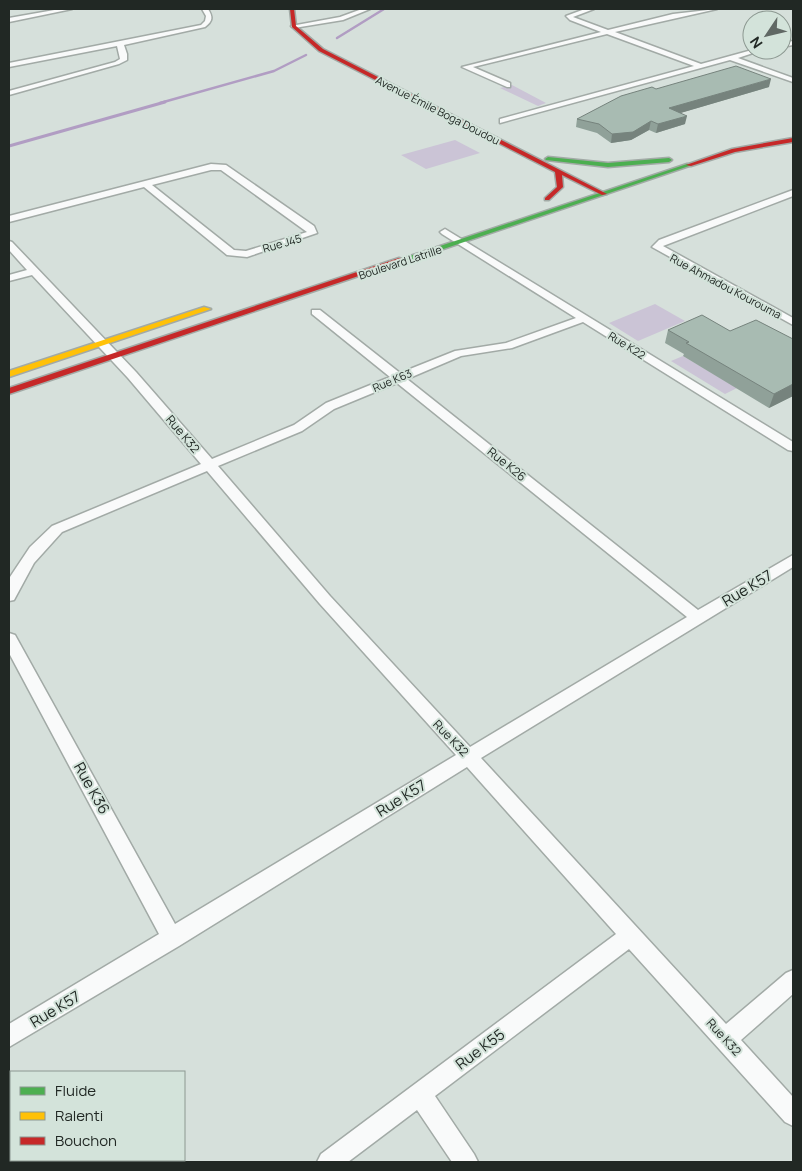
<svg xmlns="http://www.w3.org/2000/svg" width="802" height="1171" viewBox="0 0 802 1171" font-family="Manrope,sans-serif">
	<rect width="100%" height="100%" fill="#d6e0db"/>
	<g fill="#cbc4d6">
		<path d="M512 85 546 103 538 106 500 88Z"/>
		<path d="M455 140 480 153 426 169 401 155Z"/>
		<path d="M655 304 685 321 638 341 609 323Z"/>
		<path d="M683 356 737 388 725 394 671 361Z"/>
	</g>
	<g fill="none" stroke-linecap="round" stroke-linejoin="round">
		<g stroke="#b19dc3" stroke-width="2.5">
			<path d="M337 38 384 9"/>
			<path d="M160 103 274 71 306 55"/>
		</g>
		<path stroke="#b19dc3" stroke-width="3" d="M9 146 165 102"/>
		<defs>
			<g id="street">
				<path d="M60 9H72L9 22V18Z"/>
				<path d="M202 9H208C213 17 213 21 205 27L124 45 127 54V60L119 64 9 95V91L115 62 120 59 117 46 9 67V63L201 25 205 21 206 16Z"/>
				<path d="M362 9H370L343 20 294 28 291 26 340 17Z"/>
				<path d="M585 9H594L573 17 608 30 673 14 717 9 615 32 701 64 752 50H762L738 58 793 78V82L730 60 500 123V119L694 66 607 34 473 67 510 83V87H507L462 67 601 32 570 20 566 16Z"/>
				<path d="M793 41V45L782 47V43Z"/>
				<path d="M211 164 226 165 314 226 317 233 247 257 227 255 144 187 9 222V216ZM211 170H221L307 232 246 251 234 250 152 185Z"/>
				<path d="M793 190V196L663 246 793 318V325L652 247 659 240Z"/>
				<path d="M445 229 793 442V451L788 450 583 322 512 348 461 356 407 379 698 610 793 555V567L481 758 726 1024 786 973 793 970V994L741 1040 793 1097V1126L785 1122 629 949 435 1096 474 1154 478 1162H452L417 1110 348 1162H317L321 1154 616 934 467 767 179 946 9 1047V1024L159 934 9 653V633L15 635 175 924 456 755 320 604 207 471 62 532 34 563 14 600 9 601 10 577 30 547 52 526 201 464 128 378 32 275 9 281V275L27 270 9 250V241L12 242 136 372 212 459 294 425 326 403 390 377 312 314V310H320L400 373 455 351 506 343 576 318 442 234 440 232ZM397 383 687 617 470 747 330 596 218 466 302 431 334 409Z"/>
			</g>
			<g id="fast">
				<path d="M548 157 608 163 669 158 672 160 669 162 608 167 546 160 545 159Z"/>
				<path d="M687 164 692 165 405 262 398 260Z"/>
			</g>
			<path id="slow" d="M204 307 211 309 9 377V371Z"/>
			<g id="jam">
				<path d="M290 9H294L296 26 323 49 607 194 602 195 562 175 563 187 549 200H545V198L557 187 555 172 319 51 292 27Z"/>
				<path d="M793 138V142L735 152 691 166 686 165 732 149Z"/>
				<path d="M399 258 406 260 9 394V388Z"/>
			</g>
		</defs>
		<use href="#street" stroke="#a2aaa6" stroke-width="3"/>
		<use href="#fast" stroke="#a2aaa6" stroke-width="3"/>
		<use href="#slow" stroke="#a2aaa6" stroke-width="3"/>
		<use href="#jam" stroke="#a2aaa6" stroke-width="3"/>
		<use href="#street" fill="#f9fafa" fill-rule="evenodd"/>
		<use href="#fast" fill="#4caf50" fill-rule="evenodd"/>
		<use href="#slow" fill="#ffc107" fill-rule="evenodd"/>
		<use href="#jam" fill="#c62828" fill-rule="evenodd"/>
	</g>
	<g fill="#90a199">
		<path d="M769 87 680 113 685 124 656 133 649 130 631 140 611 143 597 133 576 127 577 119 656 89Z"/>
		<path d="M668 330 730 331 793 339V396L769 408 683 356 684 354 665 343Z"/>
	</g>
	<g fill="#76837d">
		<path d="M771 79 769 87 667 117 669 108Z"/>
		<path d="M687 116 685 124 656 133 658 124Z"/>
		<path d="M651 121 649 130 631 140 611 143 612 134Z"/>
		<path d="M793 384V396L769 408 774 394Z"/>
	</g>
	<g fill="#a8bbb2" stroke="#76837d">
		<path d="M736 66 771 79 669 108 687 116 658 124 651 121 633 132 612 134 599 124 577 119 621 96 652 87 656 89Z"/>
		<path d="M702 315 730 331 756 320 793 339V384L774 394 686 343 689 342 668 330Z"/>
	</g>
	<g text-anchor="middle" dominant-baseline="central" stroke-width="4" stroke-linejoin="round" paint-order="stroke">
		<g font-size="11" fill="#212824" stroke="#d3e3da">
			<text transform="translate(438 110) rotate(27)">Avenue Émile Boga Doudou</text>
			<text transform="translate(282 243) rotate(-16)">Rue J45</text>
			<text transform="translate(400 262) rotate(-18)">Boulevard Latrille</text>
			<text transform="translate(726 286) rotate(28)">Rue Ahmadou Kourouma</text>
			<text transform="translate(627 345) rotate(32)">Rue K22</text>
			<text transform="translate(392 380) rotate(-23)">Rue K63</text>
		</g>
		<g font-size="12" fill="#212824" stroke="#d3e3da">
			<text transform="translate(183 434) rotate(50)">Rue K32</text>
			<text transform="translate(507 464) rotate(39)">Rue K26</text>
			<text transform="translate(451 738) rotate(46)">Rue K32</text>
			<text transform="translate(724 1037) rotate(48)">Rue K32</text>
		</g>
		<g font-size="15" fill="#212824" stroke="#d3e3da">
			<text transform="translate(747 588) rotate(-31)">Rue K57</text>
			<text transform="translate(92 788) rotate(61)">Rue K36</text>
			<text transform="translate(401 798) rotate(-32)">Rue K57</text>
			<text transform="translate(55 1009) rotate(-31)">Rue K57</text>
			<text transform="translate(480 1049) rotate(-37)">Rue K55</text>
		</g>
	</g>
	<rect width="802" height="1171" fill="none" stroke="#212824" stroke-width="20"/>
	<rect x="10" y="1071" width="175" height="90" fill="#d3e3da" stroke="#8c9891"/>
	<rect x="20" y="1087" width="25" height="8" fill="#4caf50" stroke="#8c9891"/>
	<text x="55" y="1096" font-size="15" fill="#212824">Fluide</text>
	<rect x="20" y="1112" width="25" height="8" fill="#ffc107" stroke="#8c9891"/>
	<text x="55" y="1121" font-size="15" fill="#212824">Ralenti</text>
	<rect x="20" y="1137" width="25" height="8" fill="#c62828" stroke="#8c9891"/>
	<text x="55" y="1146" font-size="15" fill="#212824">Bouchon</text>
	<g transform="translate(767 35) rotate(235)"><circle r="24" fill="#d3e3da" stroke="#8c9891"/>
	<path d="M0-4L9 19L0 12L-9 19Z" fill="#606864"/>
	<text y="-8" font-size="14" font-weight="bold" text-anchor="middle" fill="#212824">N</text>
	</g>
</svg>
